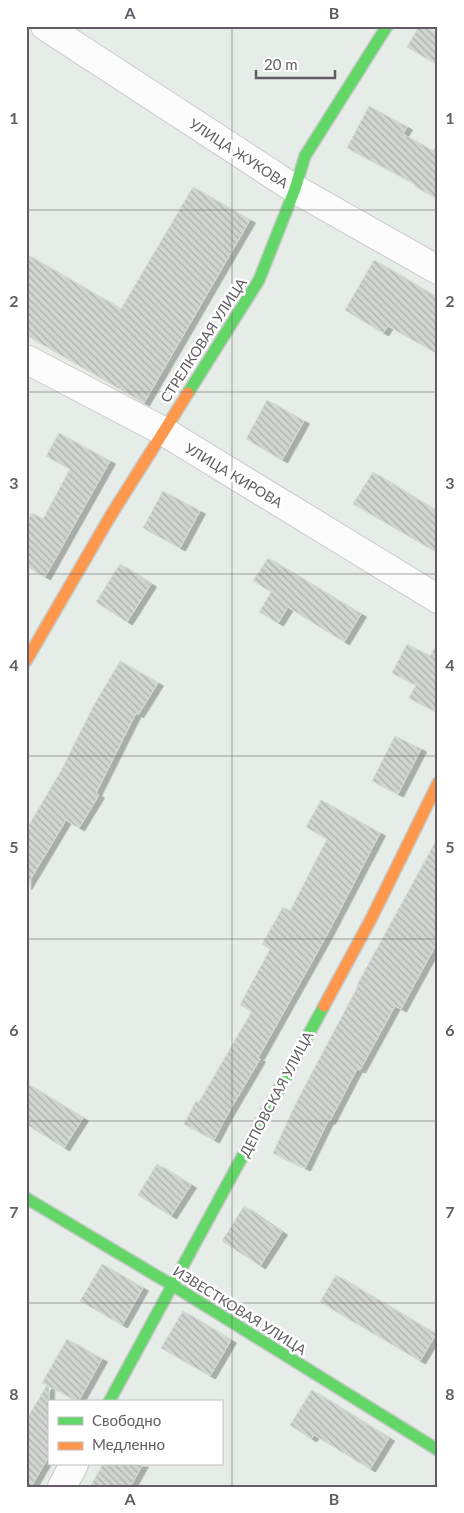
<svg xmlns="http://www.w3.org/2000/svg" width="464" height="1513" viewBox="0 0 464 1513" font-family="Lato,sans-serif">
	<defs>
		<pattern id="building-back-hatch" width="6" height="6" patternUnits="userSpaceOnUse" patternTransform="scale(1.25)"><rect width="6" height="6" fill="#d1d5d1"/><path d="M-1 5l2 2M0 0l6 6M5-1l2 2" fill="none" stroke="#adb0ad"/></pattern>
		<filter id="shadow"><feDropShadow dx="5.5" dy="3" stdDeviation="0" flood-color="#0004"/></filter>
	</defs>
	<rect width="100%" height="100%" fill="#e6ece7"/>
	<g fill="url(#building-back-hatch)" stroke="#d5dbd5" filter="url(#shadow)">
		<path d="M419 26H424L438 34V65L407 47Z"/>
		<path d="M369 106 407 127 403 134 433 151 438 143V199L414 186 415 184 347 148Z"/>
		<path d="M193 187 250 220 144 403 26 335V254L121 309Z"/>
		<path d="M374 260 438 298V354L388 326 383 333 345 310Z"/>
		<path d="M267 400 304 421 282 460 246 439Z"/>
		<path d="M59 433 110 461 45 577 26 566V524L32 513 43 519 70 469 46 456Z"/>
		<path d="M373 472 438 512V553L353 504Z"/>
		<path d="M163 491 200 511 180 548 143 528Z"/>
		<path d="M268 558 361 614 344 642 288 607 278 623 259 612 271 592 253 581Z"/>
		<path d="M120 564 151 584 127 622 96 602Z"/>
		<path d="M438 642V713L409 698 416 685 392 673 407 644 430 656Z"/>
		<path d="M120 661 158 683 138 715 136 713 96 793 99 795 79 828 66 820 26 887V830L62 769 94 705Z"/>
		<path d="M395 736 421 749 398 794 372 781Z"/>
		<path d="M321 800 380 833 328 933 258 1058 260 1059 226 1117 214 1140 184 1124 196 1101 199 1102 252 1011 240 1005 270 949 262 944 283 907 290 911 327 839 306 827Z"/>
		<path d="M438 837V941L401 1009 395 1006 360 1070 357 1069 330 1121H328L305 1168 273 1153 296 1103 358 986 357 985Z"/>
		<path d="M26 1083 83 1118 64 1148 26 1124Z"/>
		<path d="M157 1164 191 1185 171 1216 138 1195Z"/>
		<path d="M244 1206 282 1232 260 1266 222 1241Z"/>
		<path d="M102 1264 143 1288 122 1325 80 1301Z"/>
		<path d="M336 1275 436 1334 420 1361 320 1302Z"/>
		<path d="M183 1311 231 1340 210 1376 161 1348Z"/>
		<path d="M67 1339 102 1359 78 1402 49 1386V1456L31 1487H26V1420L47 1385 42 1383Z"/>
		<path d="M312 1390 389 1438 370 1469 314 1435 311 1439 290 1425Z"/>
		<path d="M103 1464H143L130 1487H90Z"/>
	</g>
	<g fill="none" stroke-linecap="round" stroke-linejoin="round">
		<defs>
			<g id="street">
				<path d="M45 26 295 189 438 270"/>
				<path d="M26 359 163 431 438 599"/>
				<path d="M62 1487 74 1464"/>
			</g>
			<g id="fast">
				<path d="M188 393 259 280 295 189 305 156 387 26"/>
				<path d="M26 1198 172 1285 438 1450"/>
				<path d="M109 1402 324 1006"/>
			</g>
			<g id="slow">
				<path d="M26 661 111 515 188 393"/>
				<path d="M324 1006 371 919 438 783"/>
			</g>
		</defs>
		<use href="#street" stroke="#c9caca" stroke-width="30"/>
		<use href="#fast" stroke="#c7c9c7" stroke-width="14"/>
		<use href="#slow" stroke="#c7c9c7" stroke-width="14"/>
		<use href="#street" stroke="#fbfcfb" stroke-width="28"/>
		<use href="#fast" stroke="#63d668" stroke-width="11"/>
		<use href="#slow" stroke="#ff974d" stroke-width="11"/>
	</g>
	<path fill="none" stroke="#635c64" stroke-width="1" stroke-opacity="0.55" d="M232 26V1487M26 210H438M26 392H438M26 574H438M26 756H438M26 939H438M26 1121H438M26 1303H438"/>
	<g text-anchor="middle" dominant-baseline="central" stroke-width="5" stroke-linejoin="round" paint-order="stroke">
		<g font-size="14" fill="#635c64" stroke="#fff">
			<text transform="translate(239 153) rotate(33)">УЛИЦА ЖУКОВА</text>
			<text transform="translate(203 340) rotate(-57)">СТРЕЛКОВАЯ УЛИЦА</text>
			<text transform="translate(234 475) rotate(31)">УЛИЦА КИРОВА</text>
			<text transform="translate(276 1094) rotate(-62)">ДЕПОВСКАЯ УЛИЦА</text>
			<text transform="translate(240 1310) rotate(32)">ИЗВЕСТКОВАЯ УЛИЦА</text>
		</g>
	</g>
	<rect width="464" height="1513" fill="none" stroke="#ffffff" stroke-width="55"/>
	<rect x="48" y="1400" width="175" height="65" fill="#ffffff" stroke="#c1bec1"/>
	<rect x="58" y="1417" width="25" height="8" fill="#63d668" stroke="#c1bec1"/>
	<text x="92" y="1426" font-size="15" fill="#635c64">Свободно</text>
	<rect x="58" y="1442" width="25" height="8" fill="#ff974d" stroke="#c1bec1"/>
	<text x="92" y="1450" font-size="15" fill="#635c64">Медленно</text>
	<path d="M256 70v8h79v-8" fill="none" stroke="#635c64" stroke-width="2.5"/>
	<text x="264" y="70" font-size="15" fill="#635c64" stroke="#ffffff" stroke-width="4" paint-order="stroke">20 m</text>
	<rect x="28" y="28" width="408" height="1458" fill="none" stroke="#635c64" stroke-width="2"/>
	<g font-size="16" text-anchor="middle" font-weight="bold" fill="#635c64">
		<text x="130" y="19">A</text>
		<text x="334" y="19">B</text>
		<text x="14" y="124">1</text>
		<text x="450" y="124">1</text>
		<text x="14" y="307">2</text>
		<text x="450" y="307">2</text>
		<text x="14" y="489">3</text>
		<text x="450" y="489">3</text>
		<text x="14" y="671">4</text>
		<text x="450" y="671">4</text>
		<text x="14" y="853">5</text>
		<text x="450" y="853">5</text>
		<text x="14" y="1036">6</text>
		<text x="450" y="1036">6</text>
		<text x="14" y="1218">7</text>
		<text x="450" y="1218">7</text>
		<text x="14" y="1400">8</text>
		<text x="450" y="1400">8</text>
		<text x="130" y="1505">A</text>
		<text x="334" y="1505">B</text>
	</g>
</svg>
